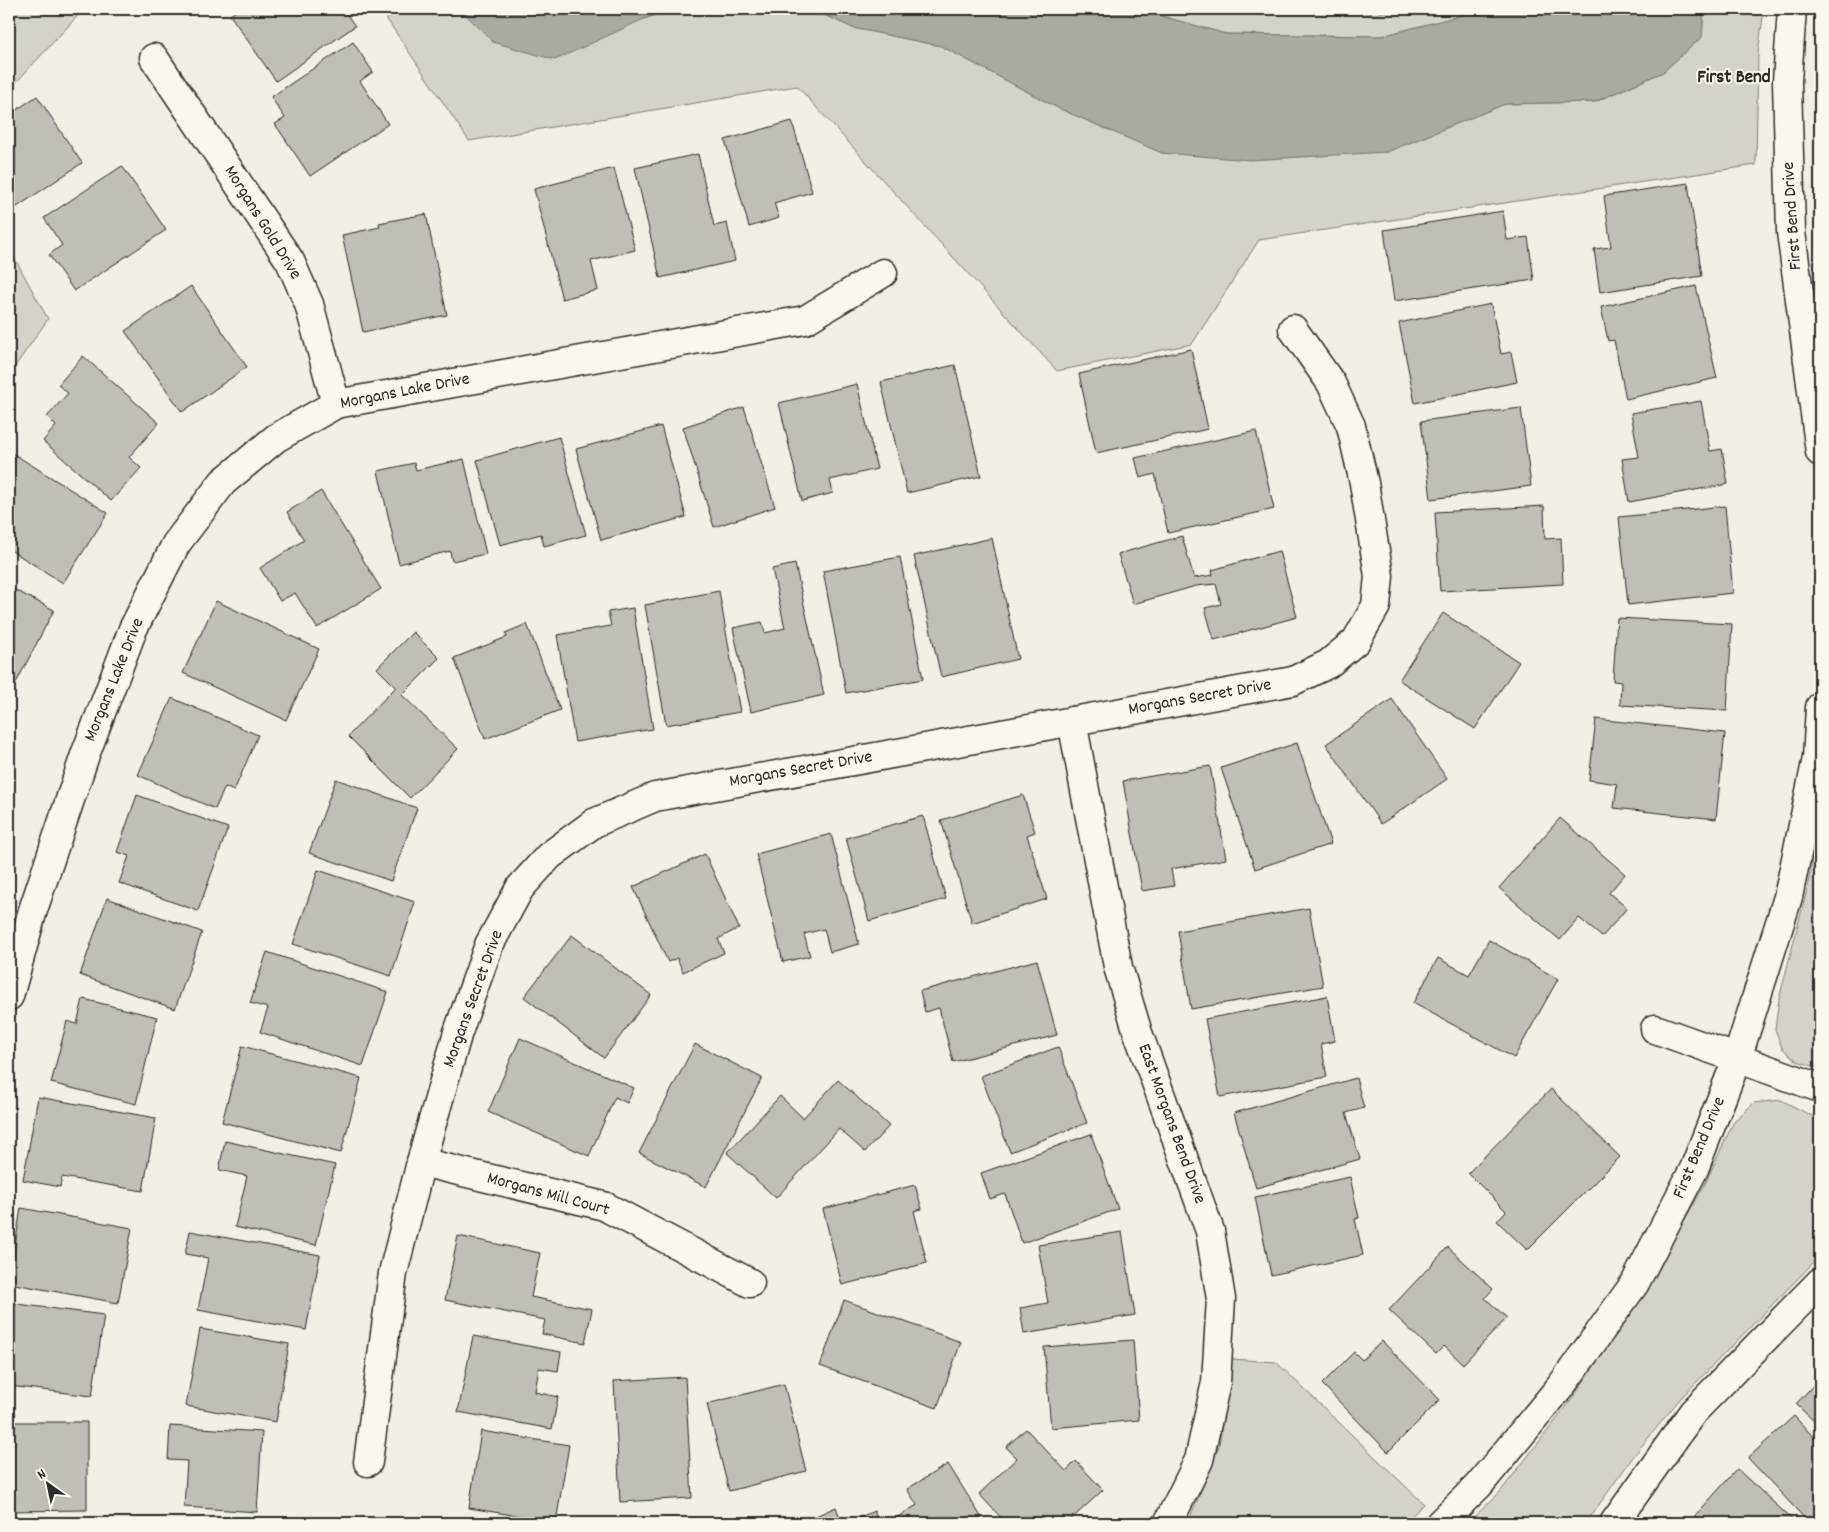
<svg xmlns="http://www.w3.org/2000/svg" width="1829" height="1532" viewBox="0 0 1829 1532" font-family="Dekko,sans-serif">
	<rect width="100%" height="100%" fill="#f3efe4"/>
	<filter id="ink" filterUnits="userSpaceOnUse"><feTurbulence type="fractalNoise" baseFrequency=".02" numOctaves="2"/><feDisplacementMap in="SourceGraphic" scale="10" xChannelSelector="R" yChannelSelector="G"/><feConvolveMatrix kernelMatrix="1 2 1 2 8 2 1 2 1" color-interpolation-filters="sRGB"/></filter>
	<g filter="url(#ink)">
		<g fill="#d5d2c9" stroke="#807e7a">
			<path d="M9 9H84L9 90Z"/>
			<path d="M380 9H460L493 42 644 19 672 9H811L853 28 941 46 1058 108 1162 153 1387 152 1505 104 1595 102 1663 72 1702 37 1704 9H1764L1758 53 1756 165 1259 240 1192 344 1057 371 797 86 469 141Z"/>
			<path d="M1136 9H1335L1377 14 1392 9H1486L1382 36 1226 34Z"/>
			<path d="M9 248 48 319 9 375Z"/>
			<path d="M1820 815V1068L1797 1061 1782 1048 1775 1029 1779 999 1807 890Z"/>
			<path d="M1781 1100 1820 1120V1256L1679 1400 1633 1457 1586 1523H1468L1500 1492 1570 1402 1638 1300 1704 1186 1734 1121 1754 1103Z"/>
			<path d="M1231 1359 1276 1362 1424 1504 1404 1523H1188L1219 1446Z"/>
		</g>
		<g fill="#aca9a2" stroke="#787772">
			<path d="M460 9H672L644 19 555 60 493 42Z"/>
			<path d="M811 9H1136L1226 34 1382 36 1486 9H1704L1702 37 1663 72 1594 102 1505 104 1387 152 1250 160 1162 153 1058 108 941 46 853 28Z"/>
		</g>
		<g fill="#c0beb6" stroke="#2b2b2b">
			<path d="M239 9H343L355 26 276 81 230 15Z"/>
			<path d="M353 42 373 72 360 81 388 124 310 176 275 124 285 118 271 97Z"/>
			<path d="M37 96 82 163 17 207 9 194V115Z"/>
			<path d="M792 121 812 192 774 203 779 218 749 227 725 140Z"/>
			<path d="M698 154 714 226 727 223 735 261 660 278 635 168Z"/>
			<path d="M122 166 166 230 74 291 49 255 62 245 44 218Z"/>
			<path d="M614 168 635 250 591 261 598 290 562 299 534 189Z"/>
			<path d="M1688 183 1702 276 1600 292 1594 249 1611 247 1604 196Z"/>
			<path d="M1503 211 1507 240 1528 237 1534 280 1394 301 1384 230Z"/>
			<path d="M426 214 447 315 363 332 342 235 380 227 379 223Z"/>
			<path d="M191 286 247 367 182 412 125 331Z"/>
			<path d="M1696 286 1717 378 1626 399 1614 340 1608 341 1601 307Z"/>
			<path d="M1491 304 1501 354 1511 352 1517 382 1415 403 1399 323Z"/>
			<path d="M1191 349 1208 429 1096 453 1079 374Z"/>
			<path d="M83 356 159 423 129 457 141 468 111 501 43 441 56 426 47 417 68 393 58 385Z"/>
			<path d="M955 365 981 476 907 493 881 382Z"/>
			<path d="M857 384 877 469 830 480 833 493 802 501 779 403Z"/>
			<path d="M1701 401 1710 451 1722 449 1728 484 1629 502 1622 459 1639 457 1631 413Z"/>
			<path d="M744 407 775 507 714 527 683 427Z"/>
			<path d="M1521 408 1531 486 1431 499 1421 421Z"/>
			<path d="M661 426 686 517 601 540 576 449Z"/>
			<path d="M1256 431 1274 509 1168 533 1155 474 1140 478 1135 458Z"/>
			<path d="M559 437 586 535 544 546 541 534 500 545 477 460Z"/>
			<path d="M9 451 108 513 63 583 9 549Z"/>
			<path d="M464 459 486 554 452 561 450 551 399 564 378 471 414 463 416 470Z"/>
			<path d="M321 491 381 589 317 628 295 593 280 601 260 568 304 540 287 512Z"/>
			<path d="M1544 506 1545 539 1561 538 1563 584 1440 591 1435 512Z"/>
			<path d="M1725 506 1733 593 1628 605 1619 517Z"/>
			<path d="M1182 536 1194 578 1213 575 1212 570 1279 551 1297 617 1214 640 1205 608 1221 604 1216 584 1196 586 1133 604 1118 554Z"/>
			<path d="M992 538 1018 659 941 677 914 556Z"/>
			<path d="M900 557 923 679 846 693 823 571Z"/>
			<path d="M795 564 824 695 751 712 733 628 762 622 765 633 785 628 772 569Z"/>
			<path d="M9 587 54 610 15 685 9 682Z"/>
			<path d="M719 591 740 712 666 725 645 605Z"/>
			<path d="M216 601 319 649 286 720 183 673Z"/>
			<path d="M633 608 653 729 575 742 557 635 611 626 608 612Z"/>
			<path d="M1443 613 1519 662 1475 729 1399 680Z"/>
			<path d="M1617 618 1732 624 1727 711 1620 705 1621 682 1613 681Z"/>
			<path d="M527 624 560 710 485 739 454 658 507 637 505 633Z"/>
			<path d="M413 632 439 658 402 695 458 749 410 798 348 736 396 687 377 668Z"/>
			<path d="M172 698 258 735 234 791 225 787 215 809 138 775Z"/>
			<path d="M1392 699 1447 779 1381 824 1326 744Z"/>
			<path d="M1596 719 1725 733 1716 819 1614 808 1617 784 1589 780Z"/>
			<path d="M1297 743 1331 844 1255 869 1221 768Z"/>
			<path d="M1210 766 1226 859 1171 869 1174 886 1142 891 1123 781Z"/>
			<path d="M336 779 417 808 391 881 309 853Z"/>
			<path d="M137 795 228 828 198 911 119 883 129 856 117 852Z"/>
			<path d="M1023 795 1035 832 1027 835 1047 899 972 923 941 820Z"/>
			<path d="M923 816 946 899 869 921 846 838Z"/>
			<path d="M1560 818 1625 874 1609 893 1627 908 1602 937 1579 918 1560 940 1499 888Z"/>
			<path d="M831 834 859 944 830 952 824 929 804 934 810 956 783 962 756 854Z"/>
			<path d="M705 854 739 928 718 939 724 953 683 972 677 958 668 962 633 887Z"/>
			<path d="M318 870 415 902 391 976 293 944Z"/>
			<path d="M107 898 202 932 175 1009 80 975Z"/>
			<path d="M1309 908 1323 986 1191 1009 1178 931Z"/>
			<path d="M572 935 651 995 604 1058 524 997Z"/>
			<path d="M1489 940 1558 979 1514 1058 1413 1003 1438 958 1469 975Z"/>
			<path d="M267 952 388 992 363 1066 260 1032 268 1008 250 1003Z"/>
			<path d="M1037 960 1057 1035 953 1062 939 1008 925 1012 920 991Z"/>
			<path d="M1327 996 1335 1041 1321 1044 1327 1077 1220 1097 1205 1019Z"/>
			<path d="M83 999 157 1017 136 1104 51 1083 67 1021 77 1024Z"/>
			<path d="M520 1038 634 1088 627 1103 615 1097 589 1156 488 1112Z"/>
			<path d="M695 1044 762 1078 706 1187 639 1153Z"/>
			<path d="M242 1046 361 1078 341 1153 222 1122Z"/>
			<path d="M1058 1047 1087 1123 1010 1152 981 1076Z"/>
			<path d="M1356 1078 1364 1108 1346 1113 1360 1159 1256 1188 1234 1113Z"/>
			<path d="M838 1080 889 1126 865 1152 839 1129 776 1198 727 1153 780 1096 803 1118Z"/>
			<path d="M1551 1089 1620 1157 1527 1250 1497 1221 1506 1211 1468 1173Z"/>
			<path d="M38 1097 156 1118 143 1191 62 1177 60 1187 23 1180Z"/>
			<path d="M1091 1134 1118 1209 1022 1243 1005 1194 990 1199 981 1173Z"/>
			<path d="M225 1141 335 1165 316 1245 235 1227 247 1176 219 1170Z"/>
			<path d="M1350 1177 1359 1218 1355 1219 1363 1255 1271 1275 1255 1197Z"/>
			<path d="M915 1185 922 1209 914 1211 927 1263 842 1285 823 1209Z"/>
			<path d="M21 1208 132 1228 118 1303 9 1283Z"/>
			<path d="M190 1231 320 1255 306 1330 198 1310 208 1258 185 1254Z"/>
			<path d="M1122 1232 1135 1315 1024 1334 1020 1308 1048 1303 1038 1245Z"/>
			<path d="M458 1236 540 1253 531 1297 592 1309 585 1343 542 1334 545 1320 445 1300Z"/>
			<path d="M1448 1247 1493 1289 1485 1298 1507 1318 1463 1364 1444 1346 1436 1354 1389 1310Z"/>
			<path d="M844 1300 961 1342 937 1408 820 1366Z"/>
			<path d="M9 1303 104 1315 92 1396 9 1386Z"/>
			<path d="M200 1329 289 1344 276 1422 186 1406Z"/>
			<path d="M473 1336 561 1352 558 1371 539 1368 535 1392 558 1397 552 1429 458 1412Z"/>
			<path d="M1133 1340 1139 1420 1051 1428 1044 1347Z"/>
			<path d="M1382 1341 1440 1400 1388 1452 1322 1384 1354 1352 1362 1360Z"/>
			<path d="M685 1377 692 1498 620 1502 614 1381Z"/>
			<path d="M1820 1378V1427L1796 1404Z"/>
			<path d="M784 1384 806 1471 729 1491 707 1404Z"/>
			<path d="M1794 1416 1820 1444V1523H1809L1748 1458Z"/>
			<path d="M9 1422H87V1510L9 1511Z"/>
			<path d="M170 1426 262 1432 257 1512 184 1507 187 1461 168 1460Z"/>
			<path d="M1026 1429 1066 1471 1076 1461 1103 1490 1067 1523H1006L979 1494 1017 1458 1006 1447Z"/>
			<path d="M481 1431 569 1445 556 1522 469 1508Z"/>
			<path d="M948 1464 985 1523H892L891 1521 917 1505 907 1489Z"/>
			<path d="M1737 1469 1796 1523H1700L1694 1517Z"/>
			<path d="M836 1507 842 1523H800Z"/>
			<path d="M874 1511 879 1523H847Z"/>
			<path d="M278 1519V1523H182Z"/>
		</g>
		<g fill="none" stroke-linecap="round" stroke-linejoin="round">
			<defs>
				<g id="street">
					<path d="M154 58 290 261 309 304 336 404"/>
					<path d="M1072 721 1118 967 1138 1033 1210 1231 1221 1299 1216 1382 1199 1460 1168 1523"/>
					<path d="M9 996 33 910 85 755 133 629 176 544 223 482 276 438 336 404 805 320 883 273"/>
					<path d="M1655 1029 1820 1088"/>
					<path d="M421 1162 604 1206 750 1283"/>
					<path d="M368 1462 393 1273 421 1162 458 1032 489 945 520 888 549 856 594 823 655 797 1293 681 1328 664 1356 641 1376 606 1379 576 1364 483 1351 426 1331 383 1293 329"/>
					<path d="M1614 1523 1693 1412 1820 1282"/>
				</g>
				<g id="secondary">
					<path d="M1792 9 1787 81 1791 232 1820 452"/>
					<path d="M1440 1523 1478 1486 1561 1386 1635 1283 1694 1169 1737 1059 1788 897 1817 758 1820 707"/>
				</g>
			</defs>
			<use href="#street" stroke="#2b2b2b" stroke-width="31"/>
			<use href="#secondary" stroke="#2b2b2b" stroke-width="31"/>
			<use href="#street" stroke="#fbf7ec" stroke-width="28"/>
			<use href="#secondary" stroke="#fbf7ec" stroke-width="28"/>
		</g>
	</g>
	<g text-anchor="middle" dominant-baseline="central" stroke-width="4" stroke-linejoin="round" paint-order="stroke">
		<g font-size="18" fill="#2b2b2b" stroke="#fbf7ec">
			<text transform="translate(1793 216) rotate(-94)">First Bend Drive</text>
			<text transform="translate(262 223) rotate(58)">Morgans Gold Drive</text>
			<text transform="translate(405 392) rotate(-11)">Morgans Lake Drive</text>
			<text transform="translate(115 680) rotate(-68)">Morgans Lake Drive</text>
			<text transform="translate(1200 698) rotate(-10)">Morgans Secret Drive</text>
			<text transform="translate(801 770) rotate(-10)">Morgans Secret Drive</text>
			<text transform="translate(474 999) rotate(-70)">Morgans Secret Drive</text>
			<text transform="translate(1171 1124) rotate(70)">East Morgans Bend Drive</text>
			<text transform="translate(1700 1148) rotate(-67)">First Bend Drive</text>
			<text transform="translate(548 1195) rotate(15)">Morgans Mill Court</text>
		</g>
		<g font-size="19" font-weight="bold" fill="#2b2b2b" stroke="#fbf7ec">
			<text x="1734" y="78">First Bend</text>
		</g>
	</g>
	<rect width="1829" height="1532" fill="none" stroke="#fbf7ec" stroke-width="30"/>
	<rect x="15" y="15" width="1799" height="1502" fill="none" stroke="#2b2b2b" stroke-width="2" filter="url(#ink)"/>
	<g transform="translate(48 1484) rotate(327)" stroke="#fbf7ec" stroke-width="4" paint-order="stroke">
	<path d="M0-4L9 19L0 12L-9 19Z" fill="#2b2b2b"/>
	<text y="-8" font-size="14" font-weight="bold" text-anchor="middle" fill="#2b2b2b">N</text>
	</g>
</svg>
